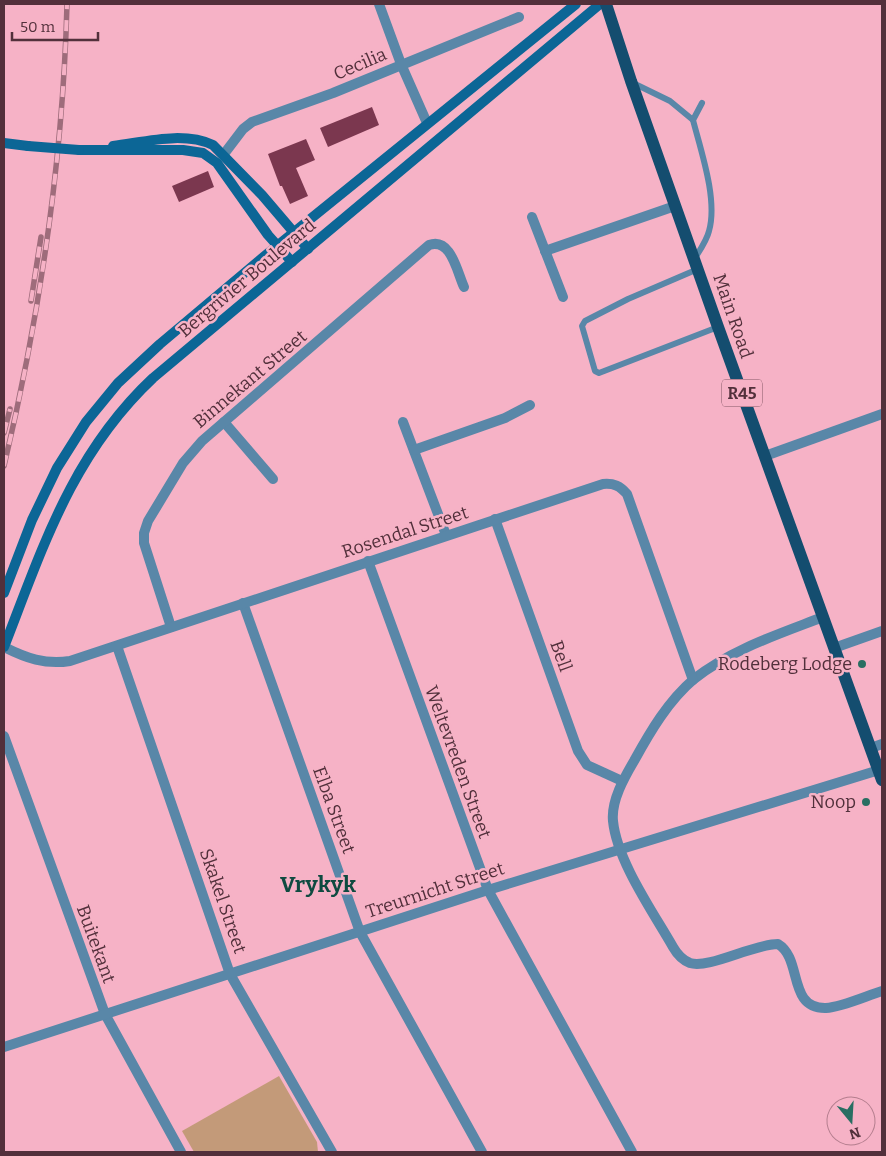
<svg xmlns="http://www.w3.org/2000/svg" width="886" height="1156" viewBox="0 0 886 1156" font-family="Bitter,serif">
	<rect width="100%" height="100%" fill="#f6b2c6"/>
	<path fill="#c39a79" d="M279 1076 317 1142 318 1152H194L182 1131Z"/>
	<g fill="#7b374f">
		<path d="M372 107 379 125 328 147 320 128Z"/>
		<path d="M306 139 315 160 296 168 308 196 290 204 282 186H280L268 154Z"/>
		<path d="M208 171 214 187 179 202 172 186Z"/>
	</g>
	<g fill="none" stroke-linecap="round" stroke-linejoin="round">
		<g stroke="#5987a8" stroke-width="6">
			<path d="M633 83 670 101 693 120"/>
			<path d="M695 258C700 250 707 240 709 231 718 200 701 151 693 120L702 103"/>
			<path d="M698 269 628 299 585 321 582 326 595 371 599 373 718 327"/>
		</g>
		<g stroke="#5987a8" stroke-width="10">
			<path d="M379 4 401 64 427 123"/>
			<path d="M224 154 243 129 252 122 333 93 519 17"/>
			<path d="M532 217 563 297"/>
			<path d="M545 251 675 206"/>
			<path d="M224 422 273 479"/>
			<path d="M403 422 446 535"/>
			<path d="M414 450 505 418 530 405"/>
			<path d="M765 456 882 414"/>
			<path d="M495 519 578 751 587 765 622 781"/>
			<path d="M368 561 488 890 632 1152"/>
			<path d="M243 603 360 932 482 1152"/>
			<path d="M823 617C779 634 732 649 694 679 668 701 650 732 634 761 624 778 611 801 613 821 617 861 653 912 673 947 677 954 682 960 690 963 709 969 753 944 778 944 803 959 787 1009 826 1008 842 1007 866 996 882 991"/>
			<path d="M171 627 144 543V533L148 521 183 463 202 441 429 245C451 237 457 272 464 287"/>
			<path d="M117 646 230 974 332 1152"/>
			<path d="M4 647C26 658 45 665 70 661L603 484C614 483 620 486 627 494L693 680"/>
			<path d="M834 648 882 631"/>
			<path d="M4 736 105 1014 181 1152"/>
			<path d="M871 748 882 744"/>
			<path d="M4 1047 488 890 879 770"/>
		</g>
		<g stroke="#0c6696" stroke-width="10">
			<path d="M4 143 28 146"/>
			<path d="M113 146C145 142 183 131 213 145L262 195 308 249"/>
			<path d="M79 150H183L203 153 217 163 268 235 292 262"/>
			<path d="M4 593 32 520 57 468 86 422 118 383 160 344 267 254 576 4"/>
			<path d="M4 647C43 547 72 454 153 378L600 4"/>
		</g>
		<path stroke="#144d6f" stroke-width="12" d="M606 4 631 81 718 327 882 780"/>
		<defs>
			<g id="rail">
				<path d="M31 301 41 237"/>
				<path d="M4 433 10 409"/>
				<path d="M4 466C40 314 63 160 67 4"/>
			</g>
		</defs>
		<use href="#rail" stroke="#9e6c7b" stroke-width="5.5"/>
		<use href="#rail" stroke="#f6b2c6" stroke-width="4" stroke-dasharray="11" stroke-linecap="butt"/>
		<path stroke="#0c6696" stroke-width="10" d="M28 146 79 150"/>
	</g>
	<g fill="#296e62" stroke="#f6b2c6" stroke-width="2">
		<circle cx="862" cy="664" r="5"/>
		<circle cx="866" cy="802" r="5"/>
	</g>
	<g text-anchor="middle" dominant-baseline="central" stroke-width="5" stroke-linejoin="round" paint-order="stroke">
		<rect fill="#f6b2c6" stroke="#835765" stroke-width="1" x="722" y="379.5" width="40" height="27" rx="4"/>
		<g font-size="16" font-weight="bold" fill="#52303b">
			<text x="742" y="393">R45</text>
		</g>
		<g font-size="18" fill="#52303b" stroke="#f6b2c6">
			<text transform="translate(360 64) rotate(-23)">Cecilia</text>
			<text transform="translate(247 278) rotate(-40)">Bergrivier Boulevard</text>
			<text transform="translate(733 316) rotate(71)">Main Road</text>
			<text transform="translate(250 379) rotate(-40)">Binnekant Street</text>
			<text transform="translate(405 532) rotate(-18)">Rosendal Street</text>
			<text transform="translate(561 656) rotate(70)">Bell</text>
			<text transform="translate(458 762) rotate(70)">Weltevreden Street</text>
			<text transform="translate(334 810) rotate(70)">Elba Street</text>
			<text transform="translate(435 890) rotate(-18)">Treurnicht Street</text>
			<text transform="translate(223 901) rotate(71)">Skakel Street</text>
			<text transform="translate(96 944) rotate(70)">Buitekant</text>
		</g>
		<g font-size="18" fill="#52303b" stroke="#f6b2c6" text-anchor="end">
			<text x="852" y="664">Rodeberg Lodge</text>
			<text x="856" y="802">Noop</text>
		</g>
		<g font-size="22" font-weight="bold" fill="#0f4a40" stroke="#f6b2c6">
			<text x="318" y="884">Vrykyk</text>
		</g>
	</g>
	<rect width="886" height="1156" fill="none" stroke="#52303b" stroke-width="10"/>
	<g transform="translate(851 1121) rotate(162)"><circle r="24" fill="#f6b2c6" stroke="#b47e8e"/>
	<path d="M0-4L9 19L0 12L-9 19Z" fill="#296e62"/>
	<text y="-8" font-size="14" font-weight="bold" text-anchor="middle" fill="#52303b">N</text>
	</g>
	<path d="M12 32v8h86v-8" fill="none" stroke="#52303b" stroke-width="2.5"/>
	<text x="20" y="32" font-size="15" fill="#52303b" stroke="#f6b2c6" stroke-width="4" paint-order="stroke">50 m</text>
</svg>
